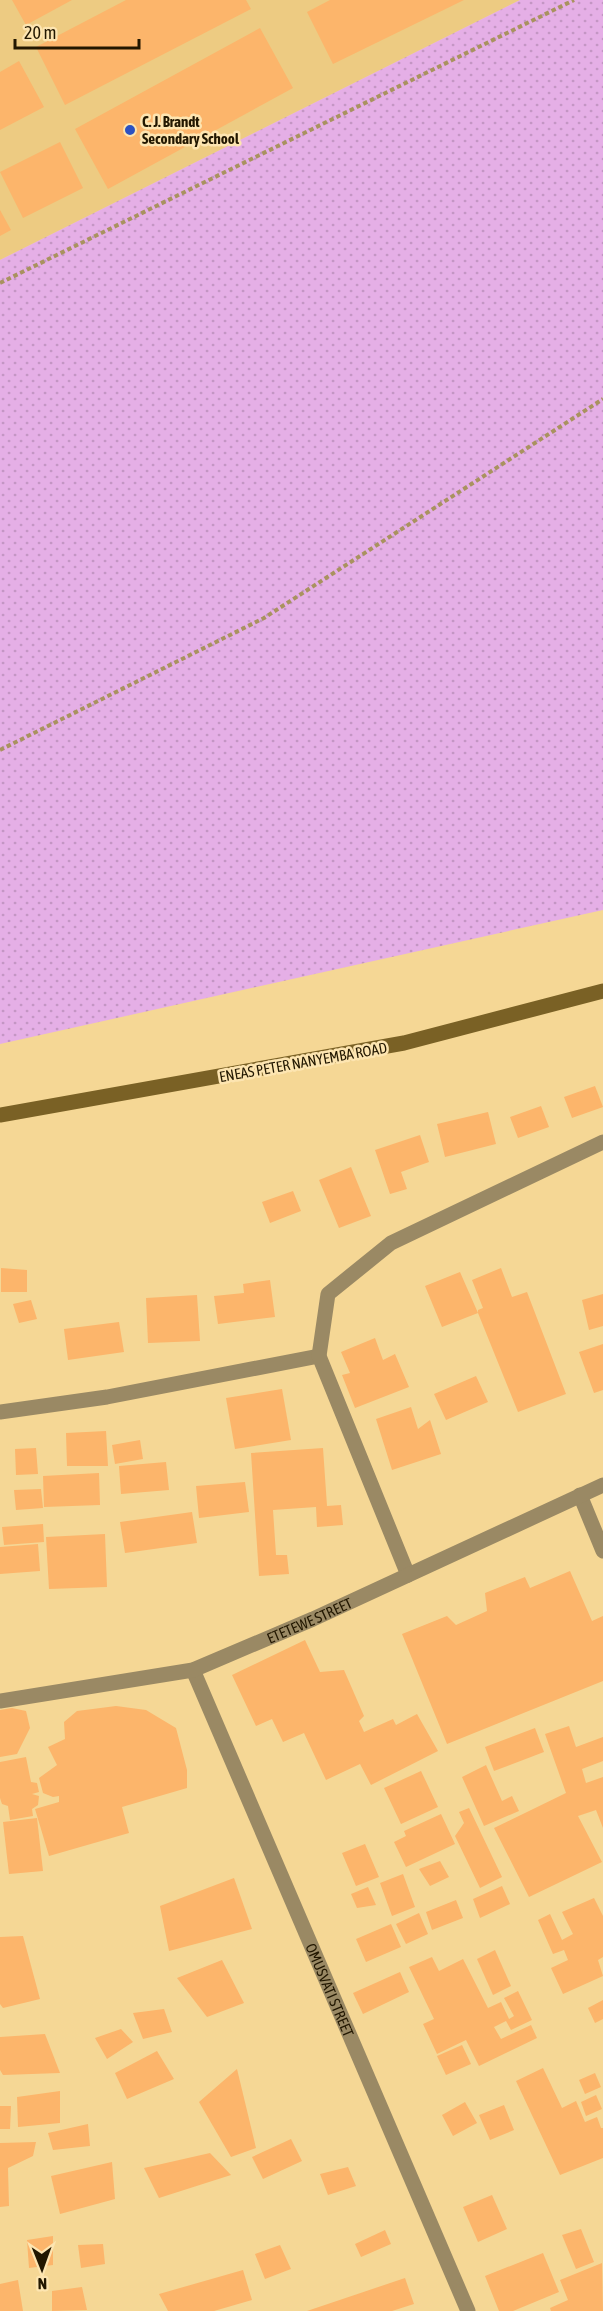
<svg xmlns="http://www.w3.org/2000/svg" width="603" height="2311" viewBox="0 0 603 2311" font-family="'Asap Condensed',sans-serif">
	<defs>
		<pattern id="green-dots" width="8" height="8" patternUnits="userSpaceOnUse" patternTransform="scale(1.5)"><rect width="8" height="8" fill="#e5afe6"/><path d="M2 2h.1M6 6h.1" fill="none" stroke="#c496c4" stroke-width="1.8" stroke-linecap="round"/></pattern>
	</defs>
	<rect width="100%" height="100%" fill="#f5d795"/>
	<path fill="#edcb82" d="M0 0H520L0 260Z"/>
	<path fill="url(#green-dots)" d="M520 0H603V910L0 1044V260Z"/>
	<g fill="#fcb56b">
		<path d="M12 0H72L26 25Z"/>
		<path d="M126 0H246L251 9 65 105 36 47Z"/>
		<path d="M330 0H464L333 64 307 12Z"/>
		<path d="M260 28 293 88 108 189 75 129Z"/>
		<path d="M19 61 44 107 0 130V72Z"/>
		<path d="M60 142 83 188 23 218 0 172Z"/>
		<path d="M0 210 11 230 0 236Z"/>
		<path d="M595 1086 603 1107 572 1118 564 1097Z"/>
		<path d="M541 1106 549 1127 518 1138 510 1117Z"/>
		<path d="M488 1112 496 1144 445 1157 437 1124Z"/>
		<path d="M420 1135 429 1162 401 1172 407 1189 390 1194 375 1150Z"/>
		<path d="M351 1167 371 1216 339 1228 319 1180Z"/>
		<path d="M293 1191 301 1211 270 1223 262 1202Z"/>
		<path d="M1 1268 27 1270V1292H1Z"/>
		<path d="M501 1268 512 1297 527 1292 566 1394 518 1412 478 1313V1310L483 1308 472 1280Z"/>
		<path d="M460 1272 478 1313 442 1327 425 1286Z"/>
		<path d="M270 1280 275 1317 218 1324 214 1296 244 1293 243 1284Z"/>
		<path d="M603 1294V1326L589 1330 582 1300Z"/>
		<path d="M197 1295 200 1341 148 1343 146 1298Z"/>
		<path d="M31 1300 37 1319 19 1323 13 1304Z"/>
		<path d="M119 1322 124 1352 68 1360 64 1329Z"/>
		<path d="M375 1338 383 1360 395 1354 409 1387 355 1408 342 1375 350 1373 341 1352Z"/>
		<path d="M603 1344V1390L594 1393 579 1352Z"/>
		<path d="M476 1376 488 1402 446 1420 434 1394Z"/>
		<path d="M282 1389 291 1440 235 1449 226 1398Z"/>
		<path d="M411 1407 418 1429 430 1420 441 1454 392 1470 376 1419Z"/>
		<path d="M106 1431 108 1466H67L66 1433Z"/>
		<path d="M140 1440 143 1459 115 1464 112 1445Z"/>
		<path d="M36 1448 38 1474 16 1475 15 1449Z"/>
		<path d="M323 1448 327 1506 341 1505 343 1525 317 1527 316 1507 273 1510 276 1555H287L289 1574 259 1576 251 1453Z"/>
		<path d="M166 1462 169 1490 121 1494 119 1466Z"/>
		<path d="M99 1473 100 1505 44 1507 43 1476Z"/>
		<path d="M245 1482 249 1512 199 1518 196 1486Z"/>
		<path d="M41 1489 43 1508 16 1510 14 1490Z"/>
		<path d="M192 1512 197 1543 125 1553 120 1522Z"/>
		<path d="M43 1524 44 1542 4 1545 2 1527Z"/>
		<path d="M105 1534 107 1587 49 1589 46 1537Z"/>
		<path d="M38 1544 40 1571 0 1574V1547Z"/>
		<path d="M570 1571 592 1621 603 1616V1681L447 1744 402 1634 447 1616 456 1625 487 1611 485 1593 525 1577 530 1588Z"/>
		<path d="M305 1640 320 1672 344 1670 364 1716 359 1721 364 1732 393 1719 396 1725 417 1714 438 1751 371 1785 360 1764 326 1780 304 1733 283 1742 272 1719 256 1726 232 1675Z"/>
		<path d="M116 1706 146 1710 176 1728 187 1770V1788L122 1807 129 1833 49 1856 35 1809 59 1802V1796L53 1797 43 1793 39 1778 57 1765 48 1747 65 1739 64 1722 77 1711Z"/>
		<path d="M12 1708 26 1711 30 1728 17 1754 0 1757V1710Z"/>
		<path d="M569 1726 576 1747 603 1737V1761L582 1769 586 1783 603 1777V1828L596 1810 578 1816 602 1862 529 1897 494 1828 566 1793 545 1734Z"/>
		<path d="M535 1728 544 1752 494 1771 485 1747Z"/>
		<path d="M26 1757 31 1782 37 1783 39 1792 32 1794 39 1796 38 1805 32 1809 33 1816 10 1820 8 1806 2 1804 0 1798V1762Z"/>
		<path d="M486 1765 502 1801 512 1796 519 1811 484 1826 462 1777Z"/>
		<path d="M421 1771 438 1807 401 1824 384 1788Z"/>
		<path d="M469 1808 502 1877 480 1888 455 1836 464 1823 459 1812Z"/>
		<path d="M441 1814 455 1844 406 1867 394 1842 406 1836 404 1831Z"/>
		<path d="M37 1818 43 1871 9 1874 3 1822Z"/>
		<path d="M365 1844 379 1877 356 1886 342 1853Z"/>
		<path d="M440 1861 449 1877 430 1886 419 1869Z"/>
		<path d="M403 1874 415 1907 392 1916 380 1883Z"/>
		<path d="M234 1878 252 1929 169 1951 160 1906Z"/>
		<path d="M502 1886 510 1904 480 1918 473 1899Z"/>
		<path d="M368 1887 376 1905 357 1908 351 1894Z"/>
		<path d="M594 1898 603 1916V1957L598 1960 603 1976 563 1994 551 1968 568 1960 564 1950 553 1954 538 1920 550 1914 562 1940 573 1934 562 1912Z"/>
		<path d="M456 1900 463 1918 432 1930 426 1912Z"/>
		<path d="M419 1913 428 1934 406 1944 396 1924Z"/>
		<path d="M391 1924 401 1947 366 1962 356 1939Z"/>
		<path d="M23 1936 40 1999 3 2008 0 2004V1937Z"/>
		<path d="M495 1950 511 1986 493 1995 477 1959Z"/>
		<path d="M432 1957 439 1971 463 1959 488 2008 501 2002 509 2019 514 2016 504 1998 518 1991 532 2020 511 2030 506 2021 494 2027 501 2039 531 2025 537 2038 479 2066 466 2040 437 2054 423 2024 434 2019 409 1967Z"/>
		<path d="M222 1960 244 2003 207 2017 177 1978Z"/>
		<path d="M400 1972 409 1992 363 2014 353 1993Z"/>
		<path d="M603 2000V2019L595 2023 588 2008Z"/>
		<path d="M164 2009 172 2032 143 2039 133 2013Z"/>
		<path d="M121 2029 133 2042 107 2059 95 2038Z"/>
		<path d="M45 2034 60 2073 3 2075 0 2070V2037Z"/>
		<path d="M462 2045 471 2064 446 2075 437 2056Z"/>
		<path d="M157 2051 174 2079 127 2099 115 2073Z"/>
		<path d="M543 2068 562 2108 576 2101 585 2122 597 2117 601 2128H603V2158L560 2175 516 2081Z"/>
		<path d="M237 2069 256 2148 231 2157 199 2102Z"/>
		<path d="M595 2073 601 2087 585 2094 579 2080Z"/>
		<path d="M60 2091V2123L18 2127 17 2097Z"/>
		<path d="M596 2095 602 2109 586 2116 581 2102Z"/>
		<path d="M465 2102 477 2123 453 2136 442 2115Z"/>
		<path d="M504 2105 514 2130 490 2140 479 2115Z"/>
		<path d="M0 2106H11L10 2129H0Z"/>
		<path d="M88 2124 90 2146 53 2150 48 2133Z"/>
		<path d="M291 2139 302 2161 263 2179 252 2157Z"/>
		<path d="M36 2142 33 2156 8 2168 9 2206 0 2207V2143Z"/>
		<path d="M210 2153 231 2175 159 2198 144 2168Z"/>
		<path d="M112 2162 115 2199 60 2214 51 2176Z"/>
		<path d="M348 2167 356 2186 328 2195 320 2174Z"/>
		<path d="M492 2195 507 2229 478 2242 463 2207Z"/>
		<path d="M581 2229 594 2262 576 2269 562 2235Z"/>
		<path d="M385 2230 391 2244 361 2257 355 2244Z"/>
		<path d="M53 2236V2265L29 2268 27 2240Z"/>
		<path d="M103 2244 105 2264 81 2268 78 2245Z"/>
		<path d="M280 2245 291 2269 265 2279 255 2254Z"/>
		<path d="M543 2253 559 2292 513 2311H499L485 2276Z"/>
		<path d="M602 2263 603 2311H551L550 2308 568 2300 560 2280Z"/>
		<path d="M243 2270 252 2300 214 2311H168L159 2294Z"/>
		<path d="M405 2278 414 2304 392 2311H307Z"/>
		<path d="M18 2280 23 2311H0V2284Z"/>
		<path d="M82 2287 87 2310 52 2311V2291Z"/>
	</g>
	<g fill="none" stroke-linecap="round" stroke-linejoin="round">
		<g stroke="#a9925f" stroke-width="4" stroke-dasharray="4.5 3" stroke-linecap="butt">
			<path d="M0 283 574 0"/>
			<path d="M0 750 264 618 603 399"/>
		</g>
		<g stroke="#9a8964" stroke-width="15">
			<path d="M0 1412 107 1397 319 1356"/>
			<path d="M408 1575 319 1356 328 1294 391 1243 603 1142"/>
		</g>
		<g stroke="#9a8964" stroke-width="15">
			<path d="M580 1495 603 1551"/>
			<path id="s1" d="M193 1670 468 2311"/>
			<path id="s2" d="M0 1701 193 1670 313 1619 603 1485"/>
		</g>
		<path stroke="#7a6125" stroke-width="15" d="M0 1115 404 1043 603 991"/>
	</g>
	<circle fill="#2d51c1" stroke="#fde5b1" stroke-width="2" cx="130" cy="130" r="6"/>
	<g text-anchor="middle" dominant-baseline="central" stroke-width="5" stroke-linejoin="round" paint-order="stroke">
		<g font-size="15" font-weight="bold" fill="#221700" stroke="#fde5b1" text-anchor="start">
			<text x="142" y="121">C. J. Brandt<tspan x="142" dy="17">Secondary School</tspan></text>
		</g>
		<g font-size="15" fill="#221700" stroke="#fde5b1">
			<text transform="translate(303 1062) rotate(-10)">ENEAS PETER NANYEMBA ROAD</text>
			<text stroke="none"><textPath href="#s2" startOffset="322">ETETEWE STREET</textPath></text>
			<text stroke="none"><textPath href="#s1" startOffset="348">OMUSVATI STREET</textPath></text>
		</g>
	</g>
	<g transform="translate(42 2269) rotate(179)" stroke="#fde5b1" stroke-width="4.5" paint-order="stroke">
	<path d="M0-4.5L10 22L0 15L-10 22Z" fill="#221700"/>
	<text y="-9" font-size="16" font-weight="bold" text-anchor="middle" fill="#221700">N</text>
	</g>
	<path d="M15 39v9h124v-9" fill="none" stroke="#221700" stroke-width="3"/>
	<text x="24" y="39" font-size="18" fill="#221700" stroke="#fde5b1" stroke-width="4.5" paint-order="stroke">20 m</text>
</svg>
